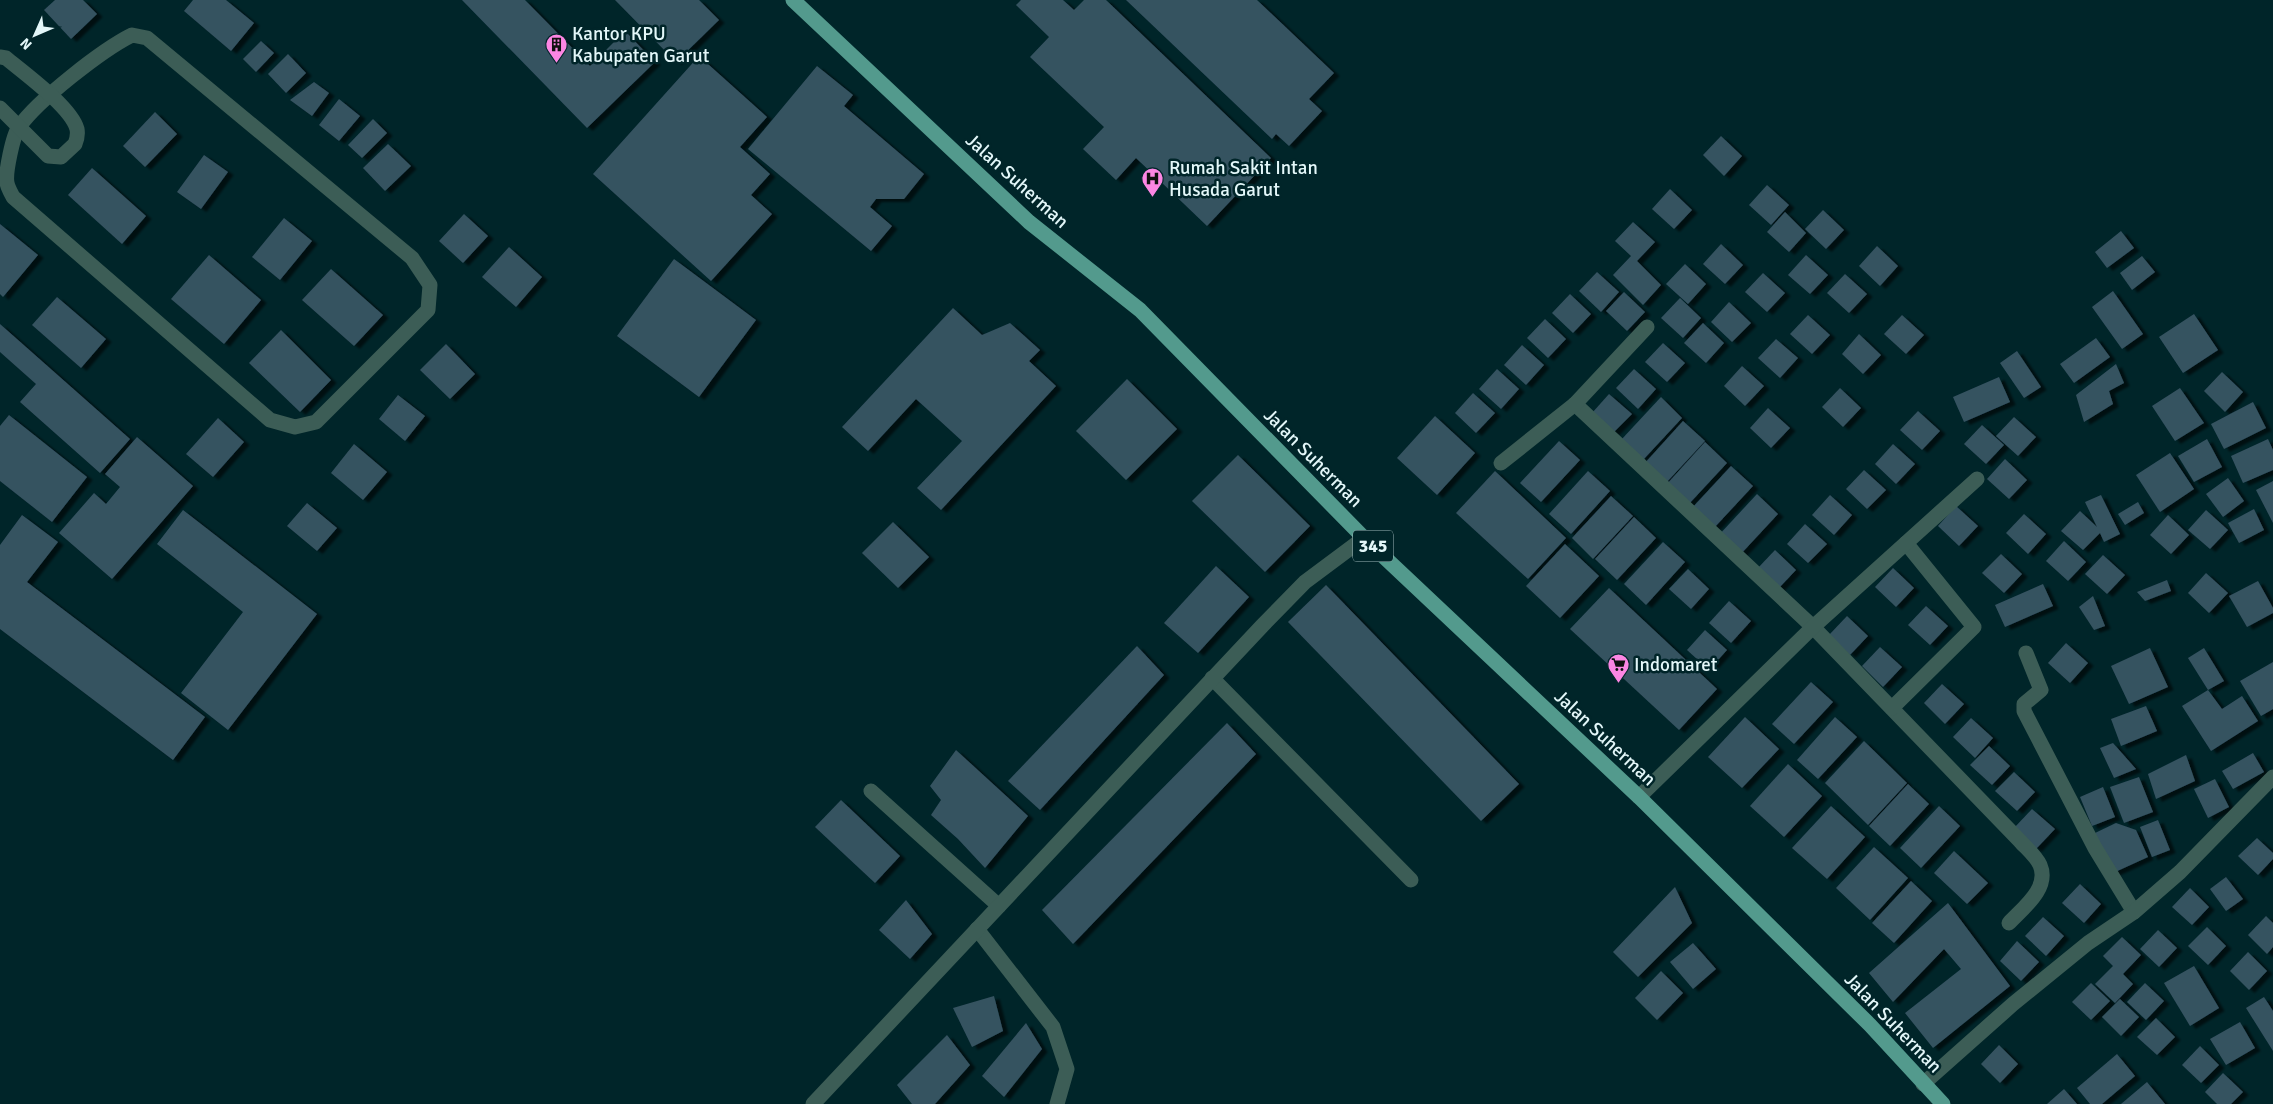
<svg xmlns="http://www.w3.org/2000/svg" width="2273" height="1104" viewBox="0 0 2273 1104" font-family="Signika,sans-serif">
	<defs>
		<filter id="shadow"><feDropShadow dx="5.5" dy="3" stdDeviation="1" flood-color="#0009"/></filter>
	</defs>
	<rect width="100%" height="100%" fill="#002529"/>
	<g fill="#365261" filter="url(#shadow)">
		<path d="M55 0H83L97 14 71 39 44 10Z"/>
		<path d="M193 0H226L254 23 231 51 184 11Z"/>
		<path d="M462 0H525L590 66 625 31 655 62 587 128Z"/>
		<path d="M615 0H699L719 20 676 62Z"/>
		<path d="M1021 0H1063L1074 10 1084 0H1106L1271 158 1207 226 1136 158 1116 180 1083 149 1104 127 1030 57 1049 37 1016 5Z"/>
		<path d="M1126 0H1257L1334 73 1309 99 1322 111 1289 146 1276 134 1272 139Z"/>
		<path d="M261 41 274 53 256 72 243 59Z"/>
		<path d="M288 54 306 73 286 93 268 74Z"/>
		<path d="M699 56 767 117 740 147 770 174 751 195 772 214 711 281 593 174Z"/>
		<path d="M817 66 853 95 844 106 924 174 904 199H876L870 207 892 226 871 251 748 149Z"/>
		<path d="M314 82 329 93 312 116 290 100Z"/>
		<path d="M339 99 360 116 339 141 319 125Z"/>
		<path d="M155 112 177 134 145 167 123 146Z"/>
		<path d="M373 119 387 133 362 158 348 145Z"/>
		<path d="M1721 136 1742 156 1724 176 1703 155Z"/>
		<path d="M388 144 411 166 385 191 363 168Z"/>
		<path d="M204 155 228 172 201 209 177 192Z"/>
		<path d="M92 168 146 216 122 244 68 195Z"/>
		<path d="M1767 185 1789 205 1771 225 1749 205Z"/>
		<path d="M1670 189 1692 210 1674 229 1652 209Z"/>
		<path d="M1823 210 1844 230 1826 249 1805 229Z"/>
		<path d="M1785 212 1806 233 1789 252 1767 232Z"/>
		<path d="M464 214 488 236 463 263 439 241Z"/>
		<path d="M284 218 312 241 280 280 252 257Z"/>
		<path d="M1633 222 1655 242 1637 261 1661 285 1643 305 1613 275 1631 256 1615 241Z"/>
		<path d="M0 224 38 255 3 297 0 294Z"/>
		<path d="M2121 231 2134 248 2107 268 2095 252Z"/>
		<path d="M1721 244 1743 265 1725 284 1703 264Z"/>
		<path d="M1877 246 1898 266 1880 286 1859 266Z"/>
		<path d="M509 247 542 277 516 307 482 277Z"/>
		<path d="M209 255 261 300 224 344 171 299Z"/>
		<path d="M1806 255 1828 275 1810 294 1788 275Z"/>
		<path d="M2142 256 2155 272 2132 290 2120 273Z"/>
		<path d="M674 259 756 320 699 397 617 336Z"/>
		<path d="M1685 264 1706 284 1688 304 1666 284Z"/>
		<path d="M331 269 383 315 354 346 302 300Z"/>
		<path d="M1597 272 1619 292 1601 312 1579 291Z"/>
		<path d="M1763 273 1785 293 1767 312 1745 292Z"/>
		<path d="M1845 274 1867 294 1849 313 1827 293Z"/>
		<path d="M2113 291 2143 334 2122 349 2092 307Z"/>
		<path d="M1624 292 1645 312 1627 331 1606 311Z"/>
		<path d="M1570 294 1591 314 1573 333 1552 313Z"/>
		<path d="M57 297 106 339 81 368 32 325Z"/>
		<path d="M1680 298 1701 318 1683 338 1661 318Z"/>
		<path d="M1729 302 1751 323 1732 342 1711 322Z"/>
		<path d="M953 308 982 335 1010 323 1040 350 1029 361 1056 386 941 510 917 488 962 441 916 399 868 451 842 427Z"/>
		<path d="M2194 314 2218 350 2183 373 2159 337Z"/>
		<path d="M1808 315 1830 335 1812 354 1790 334Z"/>
		<path d="M1902 315 1924 335 1906 354 1884 334Z"/>
		<path d="M1545 319 1566 339 1548 358 1527 338Z"/>
		<path d="M1703 323 1724 343 1706 363 1684 343Z"/>
		<path d="M0 324 130 439 100 473 20 402 36 384 0 352Z"/>
		<path d="M281 330 331 380 300 412 249 363Z"/>
		<path d="M1859 334 1881 355 1863 374 1842 354Z"/>
		<path d="M2096 338 2110 357 2074 383 2060 364Z"/>
		<path d="M1776 339 1798 358 1780 378 1758 358Z"/>
		<path d="M1663 343 1685 363 1667 382 1645 362Z"/>
		<path d="M446 344 475 374 450 399 420 370Z"/>
		<path d="M1522 345 1544 365 1526 385 1504 365Z"/>
		<path d="M2017 351 2041 387 2024 398 2000 363Z"/>
		<path d="M2116 364 2124 383 2109 391 2113 404 2084 422 2076 395Z"/>
		<path d="M1742 366 1764 386 1745 406 1724 386Z"/>
		<path d="M1497 369 1519 389 1501 409 1479 389Z"/>
		<path d="M1634 369 1656 389 1638 409 1616 388Z"/>
		<path d="M2222 372 2243 392 2225 412 2204 391Z"/>
		<path d="M1999 377 2010 402 1964 422 1953 397Z"/>
		<path d="M1127 379 1177 429 1126 480 1076 431Z"/>
		<path d="M1840 388 1861 408 1843 427 1822 407Z"/>
		<path d="M2180 388 2204 423 2175 441 2152 406Z"/>
		<path d="M1473 393 1495 413 1476 433 1455 413Z"/>
		<path d="M1609 394 1632 414 1613 433 1592 413Z"/>
		<path d="M398 395 425 416 405 441 379 419Z"/>
		<path d="M1661 397 1682 418 1643 460 1621 440Z"/>
		<path d="M2253 402 2266 428 2224 449 2211 424Z"/>
		<path d="M1768 408 1790 428 1771 448 1750 428Z"/>
		<path d="M1918 411 1940 431 1922 450 1900 430Z"/>
		<path d="M9 415 87 477 52 522 0 481V426Z"/>
		<path d="M1435 416 1475 453 1437 495 1397 458Z"/>
		<path d="M2014 417 2036 437 2018 456 1996 436Z"/>
		<path d="M218 418 244 442 213 477 186 454Z"/>
		<path d="M1683 421 1705 441 1666 483 1644 464Z"/>
		<path d="M1982 425 2004 445 1986 464 1964 444Z"/>
		<path d="M137 437 193 486 112 579 59 533 94 493 106 504 120 487 105 474Z"/>
		<path d="M2207 439 2222 467 2194 482 2178 456Z"/>
		<path d="M2268 439 2273 450V470L2243 483 2231 456Z"/>
		<path d="M1559 441 1580 460 1541 502 1520 483Z"/>
		<path d="M1705 442 1727 463 1688 505 1666 485Z"/>
		<path d="M354 444 387 472 363 500 331 473Z"/>
		<path d="M1893 444 1915 464 1896 484 1875 464Z"/>
		<path d="M2170 453 2194 489 2160 512 2136 475Z"/>
		<path d="M1238 455 1310 526 1265 572 1192 501Z"/>
		<path d="M2005 459 2027 480 2009 499 1987 479Z"/>
		<path d="M1731 466 1753 486 1714 528 1692 508Z"/>
		<path d="M1864 470 1886 490 1867 509 1846 489Z"/>
		<path d="M1495 471 1566 538 1528 579 1456 513Z"/>
		<path d="M1588 471 1610 491 1571 534 1549 514Z"/>
		<path d="M2228 478 2244 501 2223 517 2206 494Z"/>
		<path d="M2273 481V523L2256 490Z"/>
		<path d="M1757 494 1778 514 1739 556 1718 536Z"/>
		<path d="M1830 495 1852 515 1834 535 1812 515Z"/>
		<path d="M2101 495 2120 534 2104 542 2100 533 2083 550 2061 531 2080 511 2097 527 2085 502Z"/>
		<path d="M1611 496 1633 516 1593 559 1572 538Z"/>
		<path d="M2138 502 2144 513 2125 525 2118 514Z"/>
		<path d="M307 503 337 528 317 551 287 526Z"/>
		<path d="M1956 506 1978 526 1959 546 1938 526Z"/>
		<path d="M2254 509 2264 530 2239 543 2228 523Z"/>
		<path d="M183 510 317 614 228 730 181 693 243 612 157 544Z"/>
		<path d="M2206 510 2228 530 2210 549 2188 530Z"/>
		<path d="M2024 514 2046 534 2028 554 2006 533Z"/>
		<path d="M22 515 58 542 27 582 205 717 173 760 0 629V545Z"/>
		<path d="M2168 515 2189 535 2171 554 2150 535Z"/>
		<path d="M1634 517 1656 538 1617 580 1595 559Z"/>
		<path d="M893 522 929 557 898 588 862 553Z"/>
		<path d="M1805 524 1827 544 1808 563 1787 544Z"/>
		<path d="M2064 541 2086 562 2068 581 2046 561Z"/>
		<path d="M1663 542 1685 562 1646 605 1624 584Z"/>
		<path d="M1565 544 1599 576 1560 618 1526 586Z"/>
		<path d="M1775 550 1796 570 1778 589 1757 569Z"/>
		<path d="M2001 554 2022 574 2004 593 1982 573Z"/>
		<path d="M2103 555 2125 575 2107 594 2085 574Z"/>
		<path d="M1216 566 1249 597 1198 653 1164 623Z"/>
		<path d="M1893 568 1914 588 1896 607 1875 587Z"/>
		<path d="M1688 569 1709 589 1691 609 1669 589Z"/>
		<path d="M2206 573 2228 593 2209 613 2188 593Z"/>
		<path d="M2167 580 2171 591 2145 601 2137 592Z"/>
		<path d="M2258 581 2273 608V613L2247 627 2229 596Z"/>
		<path d="M2043 584 2053 606 2005 627 1995 605Z"/>
		<path d="M1326 585 1519 784 1481 821 1288 622Z"/>
		<path d="M1609 588 1717 689 1679 730 1570 629Z"/>
		<path d="M2093 596 2105 626 2094 630 2079 607Z"/>
		<path d="M1729 601 1751 621 1731 643 1709 623Z"/>
		<path d="M1926 606 1948 626 1930 645 1908 625Z"/>
		<path d="M1847 616 1868 636 1850 655 1829 635Z"/>
		<path d="M1705 630 1727 650 1709 670 1687 650Z"/>
		<path d="M2066 643 2088 663 2070 683 2048 663Z"/>
		<path d="M1137 646 1164 675 1040 810 1008 781Z"/>
		<path d="M1880 647 1902 667 1883 687 1862 666Z"/>
		<path d="M2150 648 2168 687 2129 704 2111 666Z"/>
		<path d="M2204 648 2224 681 2208 690 2188 658Z"/>
		<path d="M2273 662V709L2261 716 2240 681Z"/>
		<path d="M1811 682 1833 702 1794 744 1772 724Z"/>
		<path d="M1942 684 1964 704 1945 724 1924 703Z"/>
		<path d="M2208 690 2222 709 2242 696 2258 721 2211 751 2182 706Z"/>
		<path d="M2146 706 2157 731 2121 746 2111 719Z"/>
		<path d="M1745 717 1779 749 1742 788 1708 757Z"/>
		<path d="M1835 717 1857 737 1818 779 1797 760Z"/>
		<path d="M1971 718 1993 738 1975 758 1953 737Z"/>
		<path d="M1227 723 1256 754 1073 944 1042 910Z"/>
		<path d="M1864 741 1907 783 1868 825 1825 783Z"/>
		<path d="M2113 743 2136 769 2114 778 2100 748Z"/>
		<path d="M1989 746 2010 766 1992 785 1970 765Z"/>
		<path d="M956 750 1028 816 985 868 958 839 931 815 941 800 930 786Z"/>
		<path d="M2253 753 2264 772 2233 789 2222 771Z"/>
		<path d="M2186 755 2195 781 2156 799 2148 774Z"/>
		<path d="M1788 764 1822 796 1784 837 1750 806Z"/>
		<path d="M2014 772 2035 792 2017 811 1995 791Z"/>
		<path d="M2139 777 2153 812 2124 823 2110 787Z"/>
		<path d="M2215 779 2229 807 2208 818 2194 789Z"/>
		<path d="M1908 784 1929 804 1890 846 1869 826Z"/>
		<path d="M2103 787 2115 817 2092 826 2080 797Z"/>
		<path d="M841 800 900 856 875 883 815 827Z"/>
		<path d="M1831 806 1865 837 1827 879 1792 848Z"/>
		<path d="M1939 806 1960 826 1921 868 1900 848Z"/>
		<path d="M2032 809 2055 829 2036 849 2014 828Z"/>
		<path d="M2158 820 2170 850 2152 857 2140 827Z"/>
		<path d="M2116 823 2136 830 2148 857 2113 873 2095 833Z"/>
		<path d="M2257 838 2273 853V859L2258 875 2238 856Z"/>
		<path d="M1874 847 1908 878 1870 920 1836 888Z"/>
		<path d="M1954 851 1988 883 1967 904 1934 873Z"/>
		<path d="M2226 877 2243 899 2226 911 2210 889Z"/>
		<path d="M1911 881 1932 901 1894 943 1872 923Z"/>
		<path d="M2080 884 2101 904 2084 923 2062 903Z"/>
		<path d="M1675 887 1692 923 1638 977 1613 952Z"/>
		<path d="M2190 888 2209 907 2192 925 2172 907Z"/>
		<path d="M906 900 932 934 910 959 879 930Z"/>
		<path d="M1948 903 2010 986 1933 1048 1905 1013 1961 969 1944 949 1893 1002 1869 973Z"/>
		<path d="M2266 916 2273 923V947L2267 954 2248 935Z"/>
		<path d="M2043 917 2064 936 2046 956 2025 936Z"/>
		<path d="M2207 927 2226 946 2208 965 2188 946Z"/>
		<path d="M2158 930 2177 948 2159 967 2140 949Z"/>
		<path d="M2122 937 2141 955 2123 974 2133 984 2115 1003 2095 984 2113 966 2103 956Z"/>
		<path d="M2017 941 2039 962 2021 981 2000 961Z"/>
		<path d="M1693 943 1716 969 1693 989 1670 962Z"/>
		<path d="M2248 952 2267 971 2249 990 2230 971Z"/>
		<path d="M2194 966 2219 1008 2190 1026 2164 983Z"/>
		<path d="M1661 971 1683 993 1657 1020 1635 998Z"/>
		<path d="M2091 983 2110 1001 2091 1020 2072 1002Z"/>
		<path d="M2145 983 2164 1001 2146 1020 2127 1002Z"/>
		<path d="M994 996 1003 1031 972 1047 953 1008Z"/>
		<path d="M2264 997 2273 1011V1051L2246 1008Z"/>
		<path d="M2120 999 2139 1017 2121 1036 2102 1017Z"/>
		<path d="M2156 1018 2175 1037 2157 1055 2137 1037Z"/>
		<path d="M2240 1022 2255 1048 2226 1065 2210 1039Z"/>
		<path d="M1026 1023 1042 1049 1004 1097 982 1076Z"/>
		<path d="M947 1035 970 1065 935 1104H912L897 1085Z"/>
		<path d="M1999 1045 2018 1064 2000 1083 1981 1064Z"/>
		<path d="M2200 1046 2219 1065 2201 1083 2182 1065Z"/>
		<path d="M2117 1054 2135 1076 2102 1104H2090L2077 1088Z"/>
		<path d="M2223 1073 2243 1092 2231 1104H2217L2205 1092Z"/>
		<path d="M2147 1082 2165 1104H2121Z"/>
		<path d="M2064 1089 2077 1104H2047Z"/>
	</g>
	<g fill="none" stroke-linecap="round" stroke-linejoin="round">
		<g stroke="#3c5d56" stroke-width="15">
			<path d="M132 35 147 38 412 258 430 285 428 310 316 422 295 427 270 420 13 197C11 193 8 188 7 183 5 173 13 135 19 127 38 100 102 50 132 35Z"/>
			<path d="M0 57 6 58C24 73 71 107 77 129 78 134 77 139 75 144L61 157 48 156 0 108"/>
			<path d="M1575 404 1813 627 2020 841C2026 848 2036 856 2040 865 2050 888 2023 908 2009 923"/>
			<path d="M1501 463 1575 404 1647 327"/>
			<path d="M2026 653 2041 690 2024 704V711L2095 848 2134 912"/>
			<path d="M1212 678 1411 880"/>
			<path d="M1892 708 1974 627 1906 543"/>
			<path d="M871 791 999 906"/>
			<path d="M1639 797 1813 627 1977 479"/>
			<path d="M977 929 1053 1027 1067 1069 1057 1104"/>
			<path d="M1923 1084 2013 1004 2088 943 2134 912 2180 872 2273 777"/>
			<path d="M813 1104 1262 626 1305 582 1364 538"/>
		</g>
		<path stroke="#539a8d" stroke-width="15" d="M793 0 1029 222 1140 310 1364 538 1639 797 1870 1025 1943 1104"/>
	</g>
	<defs>
		<symbol id="building-pin" viewBox="-11 -11 22 30"><path d="M0 17L-7.5 6A9.5 9.5 0 1 1 7.5 6Z" fill="#fc86e3" stroke="#002529"/><path d="M-4-6H4V6H1V3H-1V6H-4ZM-2.5-4.3h1.7v1.8h-1.7ZM.8-4.3h1.7v1.8H.8ZM-2.5-1h1.7V.8h-1.7ZM.8-1h1.7V.8H.8Z" fill="#111"/></symbol>
		<symbol id="hospital-pin" viewBox="-11 -11 22 30"><path d="M0 17L-7.5 6A9.5 9.5 0 1 1 7.5 6Z" fill="#fc86e3" stroke="#002529"/><path d="M-5-5h3v3.5h4V-5h3V5h-3V1.5h-4V5h-3Z" fill="#111"/></symbol>
		<symbol id="supermarket-pin" viewBox="-11 -11 22 30"><path d="M0 17L-7.5 6A9.5 9.5 0 1 1 7.5 6Z" fill="#fc86e3" stroke="#002529"/><path d="M-6-5.5h2.5l.6 2H6L4.5 2H-2.5L-4.4-4H-6ZM-1.5 3.2a1.3 1.3 0 1 0 .1 0ZM3 3.2a1.3 1.3 0 1 0 .1 0Z" fill="#111"/></symbol>
	</defs>
	<g fill-rule="evenodd">
		<use href="#building-pin" x="544" y="32" width="25" height="34"/>
		<use href="#hospital-pin" x="1140" y="166" width="25" height="34"/>
		<use href="#supermarket-pin" x="1606" y="652" width="25" height="34"/>
	</g>
	<g text-anchor="middle" dominant-baseline="central" stroke-width="5" stroke-linejoin="round" paint-order="stroke">
		<rect fill="#002529" stroke="#9fb8bb" stroke-width="1" x="1353" y="530.5" width="40" height="31" rx="4"/>
		<g font-size="18" font-weight="bold" fill="#e3f7f9">
			<text x="1373" y="546">345</text>
		</g>
		<g font-size="19" fill="#e3f7f9" stroke="#002529" text-anchor="start">
			<text x="572" y="34">Kantor KPU<tspan x="572" dy="22">Kabupaten Garut</tspan></text>
			<text x="1169" y="168">Rumah Sakit Intan<tspan x="1169" dy="22">Husada Garut</tspan></text>
			<text x="1634" y="665">Indomaret</text>
		</g>
		<g font-size="19" fill="#e3f7f9" stroke="#002529">
			<text transform="translate(1017 181) rotate(42)">Jalan Suherman</text>
			<text transform="translate(1313 458) rotate(45)">Jalan Suherman</text>
			<text transform="translate(1605 738) rotate(43)">Jalan Suherman</text>
			<text transform="translate(1893 1023) rotate(46)">Jalan Suherman</text>
		</g>
	</g>
	<g transform="translate(35 35) rotate(225)" stroke="#002529" stroke-width="4" paint-order="stroke">
	<path d="M0-4L9 19L0 12L-9 19Z" fill="#e3f7f9"/>
	<text y="-8" font-size="14" font-weight="bold" text-anchor="middle" fill="#e3f7f9">N</text>
	</g>
</svg>
